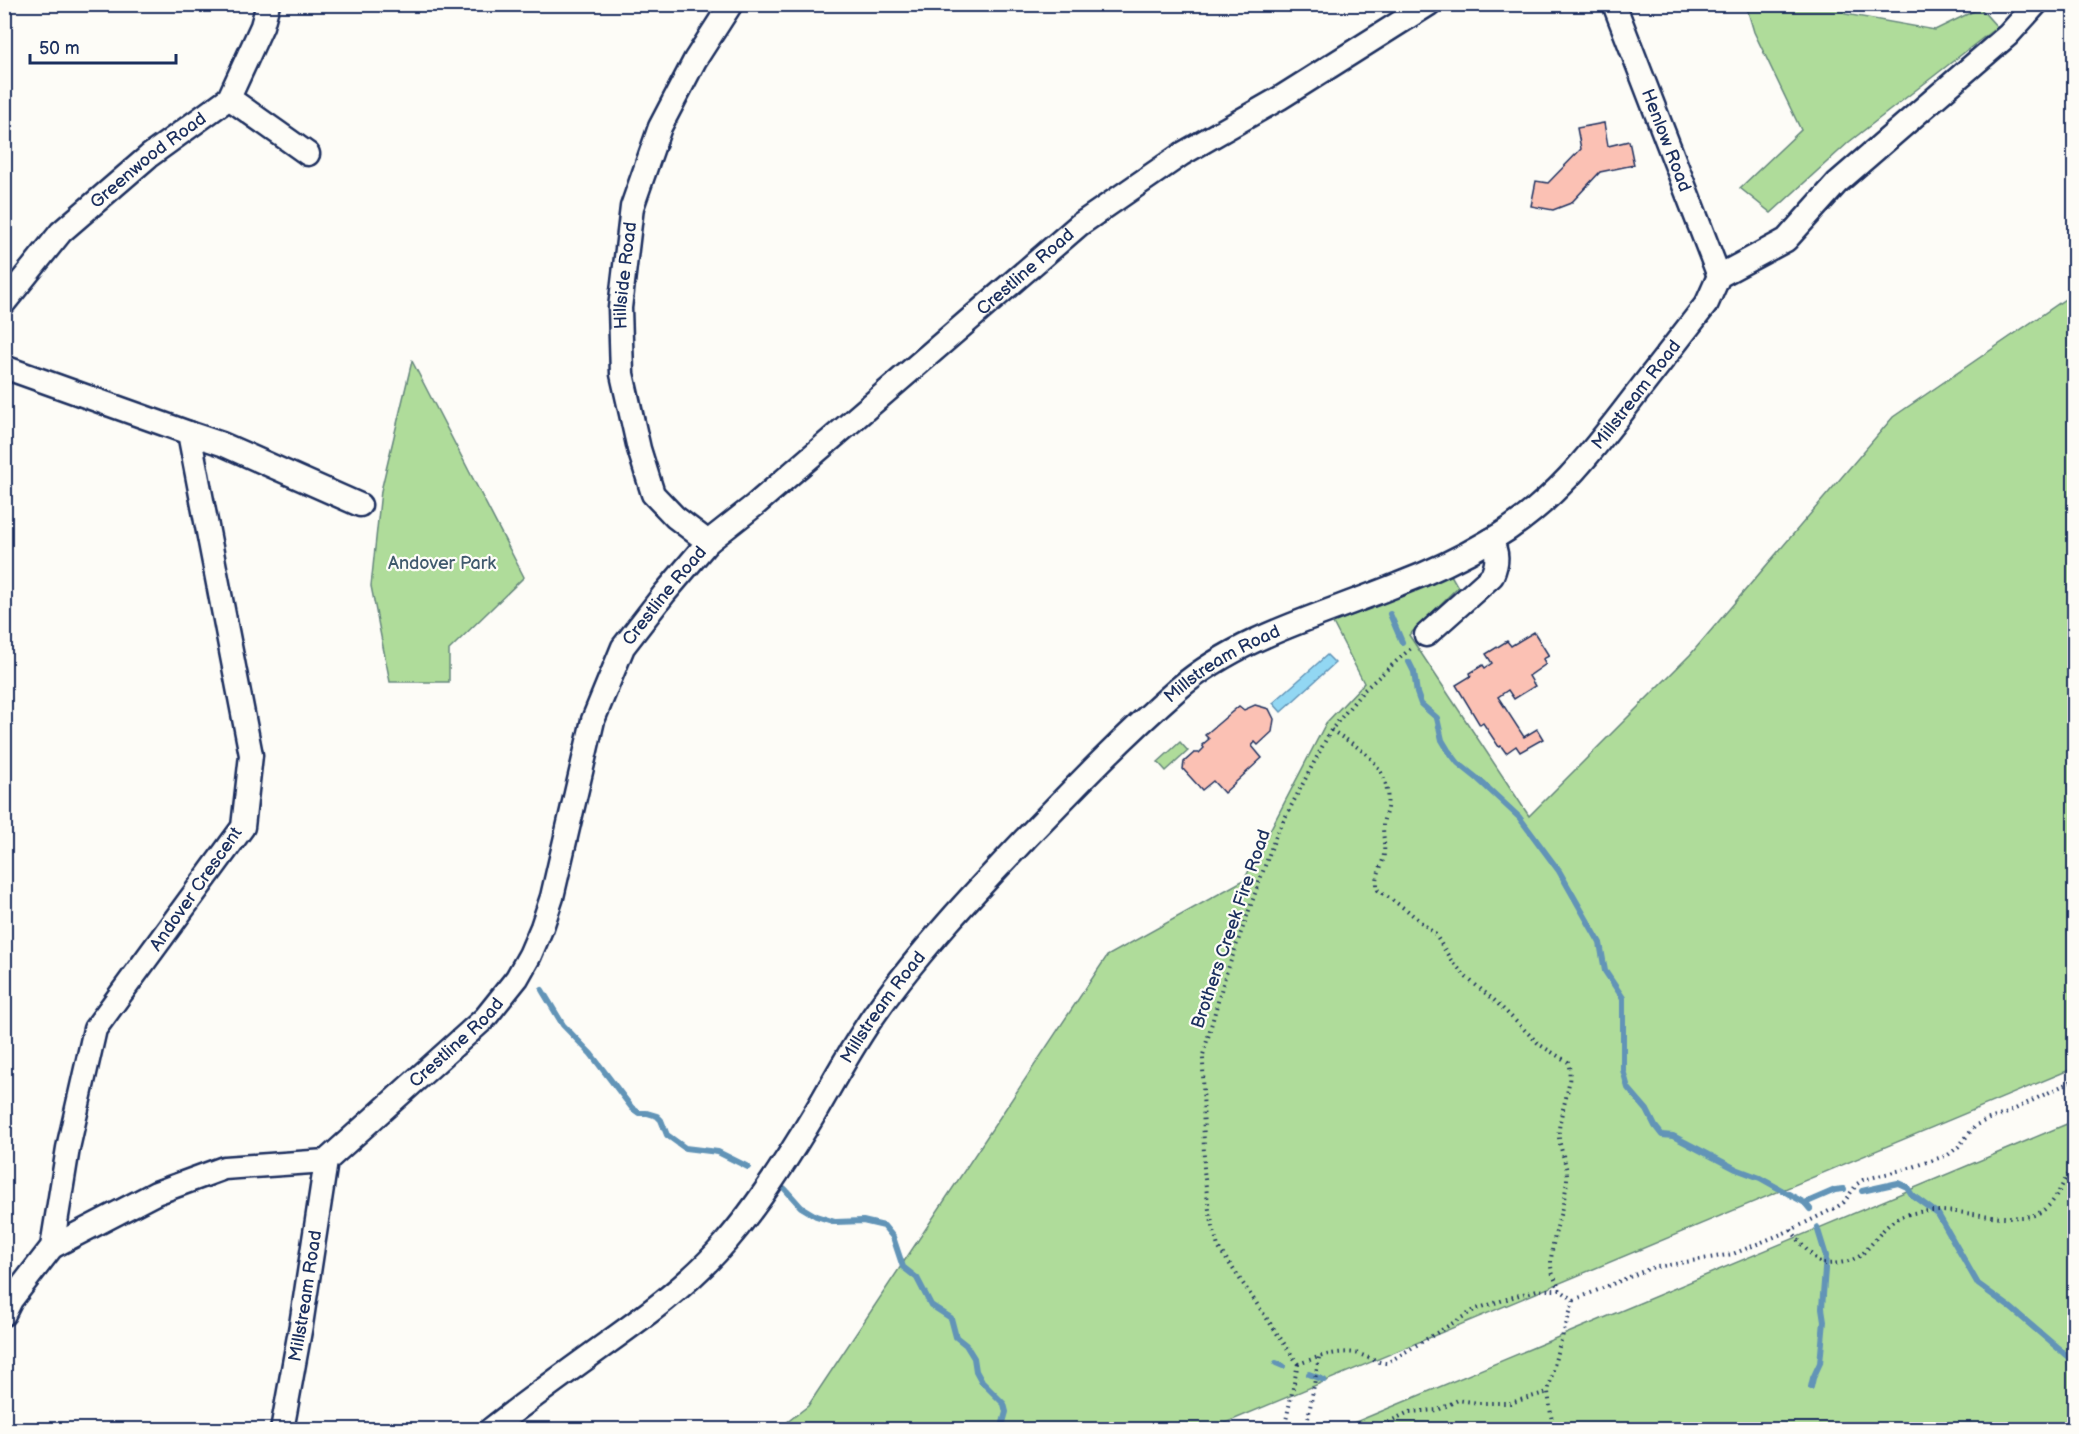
<svg xmlns="http://www.w3.org/2000/svg" width="2079" height="1434" viewBox="0 0 2079 1434" font-family="'Balsamiq Sans',sans-serif">
	<rect width="100%" height="100%" fill="#fdfcf7"/>
	<filter id="ink" filterUnits="userSpaceOnUse"><feTurbulence type="fractalNoise" baseFrequency=".0167" numOctaves="2"/><feDisplacementMap in="SourceGraphic" scale="12" xChannelSelector="R" yChannelSelector="G"/><feConvolveMatrix kernelMatrix="1 2 1 2 8 2 1 2 1" color-interpolation-filters="sRGB"/></filter>
	<g filter="url(#ink)">
		<g fill="#afdc9a" stroke="#65867c" stroke-width="1.5">
			<path d="M1746 5H1846L1845 14 1935 30 1980 8 1997 27 1849 142 1771 213 1740 188 1801 130 1754 32Z"/>
			<path d="M2074 293V1068L1211 1429 777 1430 808 1406 1107 956 1244 880 1326 723 1364 683 1333 623 1451 575 1458 587 1409 635 1529 816 1690 655 1893 417Z"/>
			<path d="M412 361 524 577 449 650V682H390L371 586 381 491Z"/>
			<path d="M1180 742 1188 751 1166 771 1158 762Z"/>
			<path d="M2074 1121V1429H1339Z"/>
		</g>
		<path fill="#92d7f3" stroke="#6294b7" stroke-width="1.5" d="M1327 655 1335 663 1281 712 1273 703Z"/>
		<g fill="none" stroke-linecap="round" stroke-linejoin="round">
			<g stroke="#6294b7" stroke-width="6">
				<path d="M1390 614 1402 642"/>
				<path d="M1409 662 1414 672 1417 693 1421 704 1437 718 1442 740 1448 750 1458 763 1478 779 1519 817 1559 871 1600 943 1605 971 1623 998V1070L1628 1088 1647 1110 1655 1126 1662 1135 1673 1136 1736 1169 1760 1178 1805 1203 1810 1209"/>
				<path d="M542 990 563 1025 591 1054 632 1108 639 1113H647L657 1116 661 1120 667 1135 685 1148 718 1152 748 1167"/>
				<path d="M785 1189 801 1207 816 1216 835 1222 863 1221 884 1226 893 1237 903 1267 917 1278 931 1305 951 1318 956 1337 966 1345 974 1358 976 1371 982 1382 1004 1404 1006 1412 1001 1430"/>
				<path d="M1862 1191 1898 1183 1907 1187 1912 1195 1938 1214 1978 1284 2011 1308 2074 1362"/>
				<path d="M1805 1203 1835 1190 1844 1189"/>
				<path d="M1276 1363 1283 1366"/>
				<path d="M1309 1374 1324 1380"/>
				<path d="M1811 1387 1813 1378 1820 1363 1824 1321 1822 1308 1826 1256 1817 1227"/>
			</g>
		</g>
		<g fill="#fbc1b4" stroke="#1b2f5e" stroke-width="1.5">
			<path d="M1604 123 1608 146 1629 141 1634 165 1600 172 1571 203 1553 210 1531 206 1536 181 1548 183 1581 149 1577 128Z"/>
			<path d="M1534 632 1549 656 1543 659 1546 664 1529 676 1535 686 1514 699 1508 690 1498 697 1524 737 1537 729 1543 739 1520 752 1516 746 1506 753 1501 746 1499 747 1483 723 1480 725 1456 685 1471 676 1470 673 1483 665 1485 668 1492 663 1486 654 1507 641 1511 646Z"/>
			<path d="M1255 705 1269 709 1274 719 1272 732 1258 745 1255 742 1252 746 1262 758 1224 793 1213 781 1202 790 1183 769 1184 762 1194 753H1199L1204 748 1202 745 1209 739 1205 735 1239 706 1244 710Z"/>
		</g>
		<g fill="none" stroke-linecap="round" stroke-linejoin="round">
			<defs>
				<g id="minor">
					<path id="s1" d="M1614 4 1719 276"/>
					<path d="M229 98 308 154"/>
					<path id="s2" d="M4 303 61 232 149 156 229 98 262 26 268 4"/>
					<path d="M4 367 189 433 251 755 243 827 95 1029 68 1148 52 1247 11 1300 4 1314"/>
					<path d="M189 433 222 444 360 505"/>
					<path id="s3" d="M708 542 675 517 653 494 639 449 622 374 620 308 632 207 660 127 695 60 731 4"/>
					<path d="M1426 635 1492 576C1498 562 1498 553 1491 540"/>
					<path id="s4" d="M52 1247 156 1193 224 1168 326 1161 485 1018 517 978 530 955 542 927 552 897 593 720 623 647 664 594 708 542 755 505 1079 225 1182 154 1280 98 1429 4"/>
					<path id="s5" d="M282 1430 301 1325 326 1161"/>
					<path id="s6" d="M490 1430C528 1400 567 1372 606 1344 645 1316 685 1287 717 1252 754 1212 787 1160 815 1113 835 1079 853 1044 877 1011 921 949 974 893 1026 838 1075 787 1125 735 1178 689 1241 635 1324 615 1399 584 1431 572 1462 557 1491 540 1552 505 1592 452 1634 397 1658 366 1683 334 1707 303L1719 276 1786 240 1837 183 2008 35 2036 4"/>
				</g>
			</defs>
			<use href="#minor" stroke="#1b2f5e" stroke-width="27"/>
			<g stroke="#1b2f5e" stroke-width="4" stroke-dasharray="1.5 4.5" stroke-linecap="butt">
				<path d="M1331 730C1361 749 1392 765 1387 808 1386 814 1383 820 1383 826 1383 835 1385 845 1384 854 1383 866 1374 876 1378 890L1408 911 1435 934 1451 960 1467 978 1494 1000 1540 1045 1568 1062C1574 1083 1561 1108 1559 1129 1557 1146 1568 1162 1567 1179 1565 1208 1551 1236 1551 1265 1551 1273 1557 1283 1560 1290"/>
				<path d="M1791 1230 1803 1246 1821 1264C1834 1264 1850 1263 1861 1255 1878 1240 1885 1220 1909 1214 1940 1206 1974 1216 2006 1217 2014 1217 2025 1218 2034 1215 2057 1207 2060 1183 2074 1167"/>
				<path d="M1574 1300 1651 1268 1733 1254 1791 1230 1837 1207 1844 1202 1857 1184 1863 1180 1913 1167 1948 1155 1958 1147 1976 1125 1989 1119 2005 1114 2074 1080"/>
				<path d="M1298 1364 1218 1247 1209 1210 1204 1171 1203 1055 1224 980 1276 835 1331 730 1364 690 1411 648"/>
				<path d="M1298 1364C1315 1358 1336 1350 1355 1353 1366 1355 1375 1363 1387 1363L1476 1309 1516 1296 1537 1290H1560L1574 1300"/>
				<path d="M1284 1430 1298 1364"/>
				<path d="M1306 1430 1319 1357"/>
				<path d="M1372 1430 1409 1412 1438 1410 1458 1400 1479 1403H1510L1548 1392"/>
				<path d="M1553 1430 1548 1392 1557 1353 1574 1300"/>
			</g>
			<use href="#minor" stroke="#fdfcf7" stroke-width="22"/>
		</g>
	</g>
	<g text-anchor="middle" dominant-baseline="central" stroke-width="4.5" stroke-linejoin="round" paint-order="stroke">
		<g font-size="18" fill="#1b2f5e" stroke="#fdfcf7">
			<text stroke="none"><textPath href="#s1" startOffset="146">Henlow Road</textPath></text>
			<text stroke="none"><textPath href="#s2" startOffset="204">Greenwood Road</textPath></text>
			<text stroke="none"><textPath href="#s4" startOffset="1458">Crestline Road</textPath></text>
			<text stroke="none"><textPath href="#s3" startOffset="296">Hillside Road</textPath></text>
			<text stroke="none"><textPath href="#s6" startOffset="1575">Millstream Road</textPath></text>
			<text stroke="none"><textPath href="#s4" startOffset="972">Crestline Road</textPath></text>
			<text stroke="none"><textPath href="#s6" startOffset="1071">Millstream Road</textPath></text>
			<text transform="translate(196 889) rotate(-55)">Andover Crescent</text>
			<text transform="translate(1231 929) rotate(-71)">Brothers Creek Fire Road</text>
			<text stroke="none"><textPath href="#s6" startOffset="585">Millstream Road</textPath></text>
			<text stroke="none"><textPath href="#s4" startOffset="468">Crestline Road</textPath></text>
			<text stroke="none"><textPath href="#s5" startOffset="136">Millstream Road</textPath></text>
		</g>
		<g font-size="18" fill="#405a6d" stroke="#fdfcf7">
			<text x="442" y="563">Andover Park</text>
		</g>
	</g>
	<rect width="2079" height="1434" fill="none" stroke="#fdfcf7" stroke-width="24"/>
	<rect x="12" y="12" width="2055" height="1410" fill="none" stroke="#1b2f5e" stroke-width="2" filter="url(#ink)"/>
	<path d="M30 54v9h146v-9" fill="none" stroke="#1b2f5e" stroke-width="3"/>
	<text x="39" y="54" font-size="18" fill="#1b2f5e" stroke="#fdfcf7" stroke-width="4.5" paint-order="stroke">50 m</text>
</svg>
